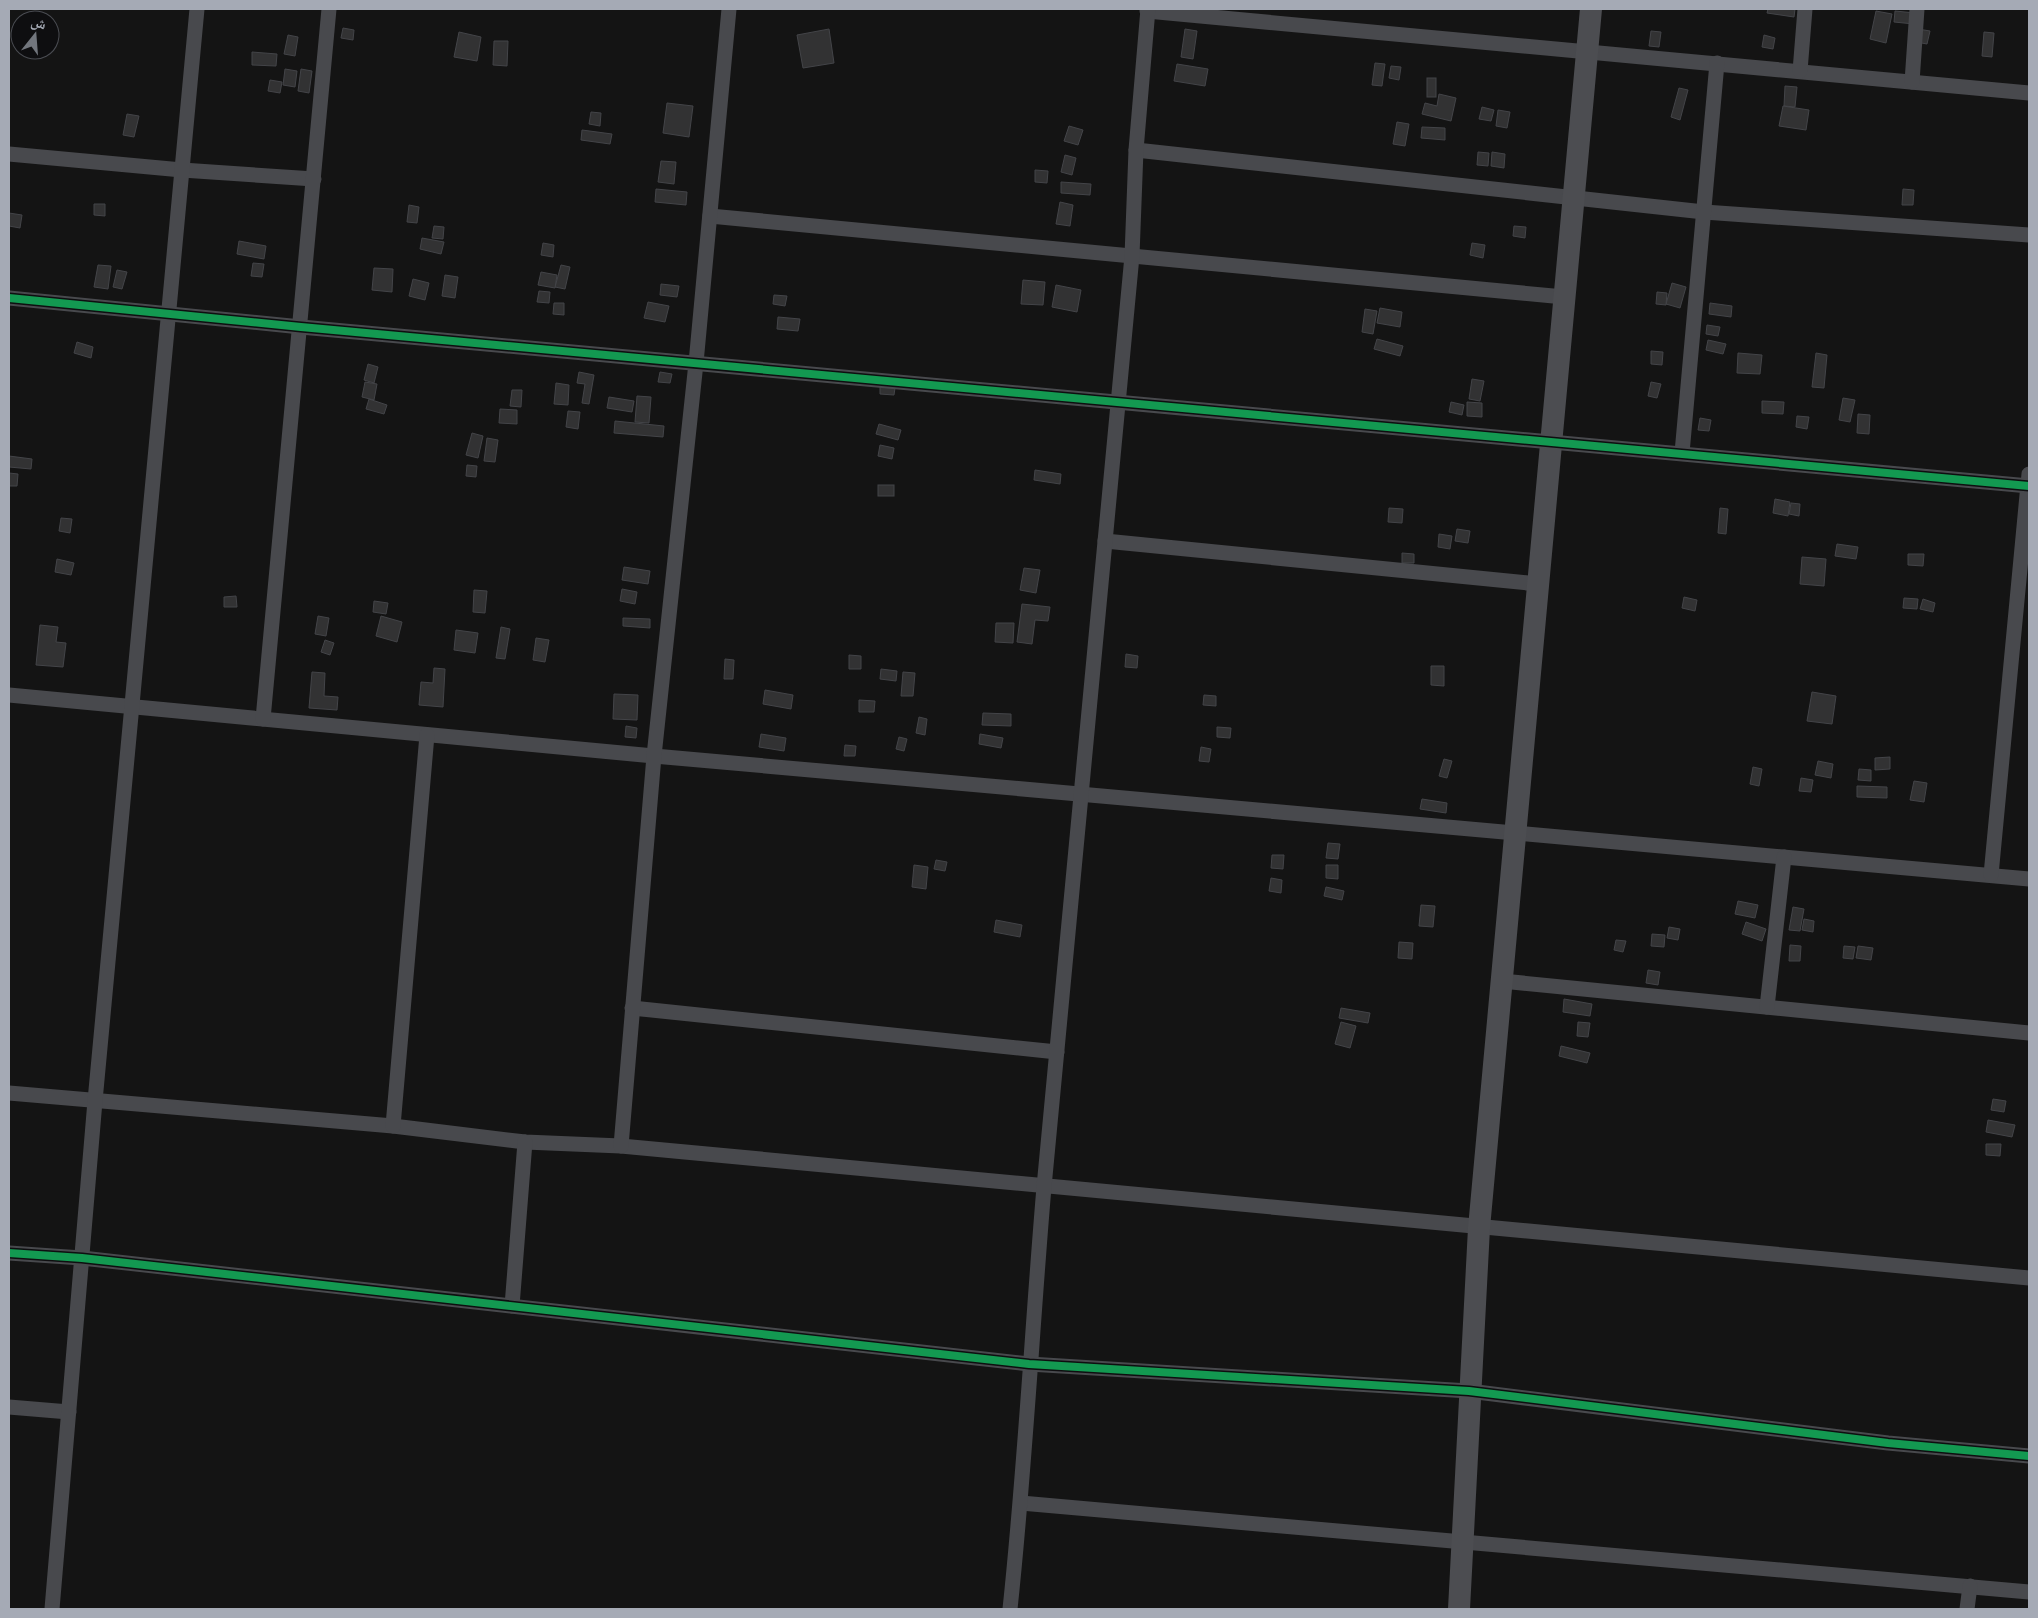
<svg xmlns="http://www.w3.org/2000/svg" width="2038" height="1618" viewBox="0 0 2038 1618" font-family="Mulish,'Noto Naskh Arabic',sans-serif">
	<rect width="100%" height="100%" fill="#141414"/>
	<g fill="#323233" stroke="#434448">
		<path d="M1768 9H1795L1794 17 1767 13Z"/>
		<path d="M1876 11 1892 14 1886 43 1870 39Z"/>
		<path d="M1895 11 1915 13 1914 24 1894 22Z"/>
		<path d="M343 28 354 30 353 40 341 38Z"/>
		<path d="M829 29 834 63 803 68 797 35Z"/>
		<path d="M1185 29 1197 31 1193 59 1181 57Z"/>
		<path d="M1918 29 1930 31 1927 44 1916 42Z"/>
		<path d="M1651 31 1661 32 1659 47 1649 46Z"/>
		<path d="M459 32 481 37 477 61 454 57Z"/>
		<path d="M1984 32 1994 33 1992 57 1982 56Z"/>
		<path d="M288 35 298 37 295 56 284 54Z"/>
		<path d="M1764 35 1775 38 1773 49 1762 47Z"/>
		<path d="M494 41H508L507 66 493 65Z"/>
		<path d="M252 52 277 54 276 66 252 65Z"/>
		<path d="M1375 63 1385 64 1382 86 1372 85Z"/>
		<path d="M1177 64 1208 69 1205 86 1174 81Z"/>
		<path d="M1391 66 1401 67 1399 80 1389 78Z"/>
		<path d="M285 69 297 71 295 87 283 85Z"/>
		<path d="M301 69 312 71 309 93 298 91Z"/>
		<rect x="1427" y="78" width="9" height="19"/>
		<path d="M270 80 282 82 280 93 268 91Z"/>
		<path d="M1785 86 1797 87 1795 107 1784 106Z"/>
		<path d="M1679 88 1688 90 1680 120 1671 117Z"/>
		<path d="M1439 94 1456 98 1451 121 1422 114 1425 103 1437 106Z"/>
		<path d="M667 103 693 106 689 137 663 133Z"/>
		<path d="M1783 106 1809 110 1806 130 1779 126Z"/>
		<path d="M1482 107 1494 110 1491 121 1479 119Z"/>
		<path d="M1498 110 1510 112 1507 128 1496 126Z"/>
		<path d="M591 112 601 113 600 126 589 124Z"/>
		<path d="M127 114 139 116 134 137 123 135Z"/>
		<path d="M1397 122 1409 124 1405 146 1393 144Z"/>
		<path d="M1069 126 1083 130 1078 145 1064 141Z"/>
		<path d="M1422 127 1445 128V140L1421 138Z"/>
		<path d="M582 130 612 134 610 144 581 140Z"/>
		<path d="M1478 152 1489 153 1488 166 1477 165Z"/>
		<path d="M1492 152 1505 154 1504 168 1491 166Z"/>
		<path d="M1065 155 1076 158 1072 175 1061 172Z"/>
		<path d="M661 161 676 162 674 184 658 182Z"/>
		<path d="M1035 170 1048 171 1047 183 1035 182Z"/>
		<path d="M1061 182 1091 184 1090 195 1061 193Z"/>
		<path d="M656 189 687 192 686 205 655 202Z"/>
		<path d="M1903 189 1914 190 1913 205H1902Z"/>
		<path d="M1060 202 1073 205 1070 226 1056 224Z"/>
		<path d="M94 204H105V216L94 215Z"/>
		<path d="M409 205 419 207 417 223 407 222Z"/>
		<path d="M9 213 22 215 20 228 9 226Z"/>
		<path d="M434 226 444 227 443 239 432 238Z"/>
		<path d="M1514 226 1526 227 1525 238 1513 236Z"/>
		<path d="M422 238 444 242 441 254 420 249Z"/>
		<path d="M239 241 266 246 264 259 237 254Z"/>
		<path d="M543 243 554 245 553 257 541 255Z"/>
		<path d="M1472 243 1485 245 1483 258 1470 255Z"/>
		<path d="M253 263 264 264 262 277 251 276Z"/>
		<path d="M98 265 111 266 108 289 94 287Z"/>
		<path d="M561 265 570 267 565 289 555 287Z"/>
		<path d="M374 268 393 269 392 292 372 290Z"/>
		<path d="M117 270 127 272 122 289 113 287Z"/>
		<path d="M541 272 557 275 555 288 538 285Z"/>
		<path d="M445 275 458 277 455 298 442 296Z"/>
		<path d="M413 279 429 283 425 300 409 296Z"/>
		<path d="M1023 280 1045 282 1043 305 1021 304Z"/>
		<path d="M1672 283 1686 287 1680 308 1666 304Z"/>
		<path d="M661 284 679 286 677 297 660 295Z"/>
		<path d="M1056 285 1081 290 1077 312 1052 307Z"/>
		<path d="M539 291 550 292 549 303 537 302Z"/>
		<path d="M1657 292 1667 293 1666 305 1656 304Z"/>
		<path d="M774 295 787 296 785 306 773 304Z"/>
		<path d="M648 302 669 306 665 322 644 318Z"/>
		<path d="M554 303H564V315L553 314Z"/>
		<path d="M1710 303 1732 306 1731 317 1709 314Z"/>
		<path d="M1380 308 1402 312 1400 327 1377 323Z"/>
		<path d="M1365 309 1377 311 1373 334 1362 332Z"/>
		<path d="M778 317 800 319 798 331 777 329Z"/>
		<path d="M1707 325 1720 327 1718 336 1706 334Z"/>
		<path d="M1377 339 1403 346 1400 356 1374 349Z"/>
		<path d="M1708 340 1726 344 1723 354 1706 350Z"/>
		<path d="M77 342 93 347 91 358 74 353Z"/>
		<path d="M1651 351 1663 352 1662 365 1651 364Z"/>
		<path d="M1738 353 1762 355 1760 374 1737 373Z"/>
		<path d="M1816 353 1827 355 1824 388 1812 387Z"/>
		<path d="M368 364 378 367 374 383 364 380Z"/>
		<path d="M579 372 594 375 589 404 582 403 585 384 577 383Z"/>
		<path d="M660 372 672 374 670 383 658 382Z"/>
		<path d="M1472 379 1484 381 1480 401 1469 399Z"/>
		<path d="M365 382 377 384 374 400 362 397Z"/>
		<path d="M1651 382 1661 384 1657 398 1648 396Z"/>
		<path d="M556 383 569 385 568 405 554 404Z"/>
		<path d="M880 387 895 388 894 395 880 394Z"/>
		<path d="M512 390H522L521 407 510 406Z"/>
		<path d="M637 396 651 397 649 423 635 422Z"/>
		<path d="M609 397 634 401 632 412 607 408Z"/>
		<path d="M1843 398 1855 400 1850 422 1839 420Z"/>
		<path d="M369 399 387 405 384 414 366 409Z"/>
		<path d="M1762 401 1784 402 1783 414 1762 413Z"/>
		<path d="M1451 402 1464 405 1462 415 1449 412Z"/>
		<path d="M1467 402 1482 403V417L1467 416Z"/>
		<path d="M500 409 517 410V424L499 423Z"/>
		<path d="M568 411 580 412 578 429 566 427Z"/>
		<path d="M1858 414 1870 415 1869 434 1857 433Z"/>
		<path d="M1797 416 1809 417 1807 429 1796 427Z"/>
		<path d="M1700 418 1711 420 1709 431 1698 430Z"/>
		<path d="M615 421 664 426 663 437 614 433Z"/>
		<path d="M879 424 901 430 898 440 876 434Z"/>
		<path d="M472 433 483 436 478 458 466 455Z"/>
		<path d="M487 438 498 440 495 462 484 461Z"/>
		<path d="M880 445 894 448 892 459 878 456Z"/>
		<path d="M9 456 32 459 31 469 9 467Z"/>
		<path d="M467 465 477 466 476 477 466 476Z"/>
		<path d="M1035 470 1061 474 1060 484 1034 480Z"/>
		<path d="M9 473 18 474 17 486H9Z"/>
		<rect x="878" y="485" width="16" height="11"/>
		<path d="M1775 499 1790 502 1788 516 1773 513Z"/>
		<path d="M1791 503 1800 504 1799 516 1789 514Z"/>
		<path d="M1389 508 1403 509 1402 523 1388 522Z"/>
		<path d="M1720 508 1728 509 1726 534 1718 533Z"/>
		<path d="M61 518 72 519 70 533 59 531Z"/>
		<path d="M1457 529 1470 531 1468 543 1455 541Z"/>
		<path d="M1439 534 1452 536 1450 549 1438 547Z"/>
		<path d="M1837 544 1858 547 1856 559 1835 556Z"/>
		<path d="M1402 553 1414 554V563H1402Z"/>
		<path d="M1908 554H1924L1923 566 1908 565Z"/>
		<path d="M1802 557 1826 559 1824 586 1800 584Z"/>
		<path d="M57 559 74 563 71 575 55 572Z"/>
		<path d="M624 567 650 571 648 584 622 580Z"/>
		<path d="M1024 568 1040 570 1036 593 1020 590Z"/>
		<path d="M622 589 637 592 635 604 620 601Z"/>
		<path d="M474 590 487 591 485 613 473 612Z"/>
		<path d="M236 596 237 607H224V597Z"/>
		<path d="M1684 597 1697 600 1695 611 1682 608Z"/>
		<path d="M1904 598 1918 599 1917 609 1903 608Z"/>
		<path d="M1923 599 1935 603 1933 612 1920 609Z"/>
		<path d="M374 601 388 603 386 614 373 612Z"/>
		<path d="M1022 604 1050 607 1048 621 1035 620 1032 644 1017 642Z"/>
		<path d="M318 616 329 618 326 636 315 634Z"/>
		<path d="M381 616 402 622 397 642 376 636Z"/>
		<path d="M623 618 650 619V628L623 626Z"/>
		<path d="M996 623H1014L1013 643 995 642Z"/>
		<path d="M40 625 58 627 56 642 66 643 63 667 36 665Z"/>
		<path d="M501 627 510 629 505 659 496 658Z"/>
		<path d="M456 630 478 633 475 653 454 650Z"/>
		<path d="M536 638 549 640 545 662 533 660Z"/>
		<path d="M325 640 334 643 330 655 321 652Z"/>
		<path d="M1126 654 1138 656 1137 668 1125 667Z"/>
		<path d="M849 655 861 656V669H849Z"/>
		<path d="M725 659 734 660 733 679H724Z"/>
		<path d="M1431 666H1444V686L1431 685Z"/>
		<path d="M434 668 445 669 443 707 419 705 421 682 433 683Z"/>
		<path d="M881 669 897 671 896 681 880 679Z"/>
		<path d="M312 672 325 673 324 696 338 697 337 710 309 708Z"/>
		<path d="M903 672 915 673 913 696H901Z"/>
		<path d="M765 690 793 695 791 709 763 704Z"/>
		<path d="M1812 692 1836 696 1832 724 1807 721Z"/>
		<path d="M614 694 638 695 637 720 613 719Z"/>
		<path d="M1204 695 1216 696V706L1203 705Z"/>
		<path d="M859 700 875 701 874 712H859Z"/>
		<path d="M983 713 1011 714V726L982 725Z"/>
		<path d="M919 717 927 719 925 735 916 733Z"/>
		<path d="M626 726 637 728 636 738 625 737Z"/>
		<path d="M1217 727 1231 728 1230 738 1217 737Z"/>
		<path d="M761 734 786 738 784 751 759 747Z"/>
		<path d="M980 734 1003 738 1001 748 979 744Z"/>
		<path d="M899 737 907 739 904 751 896 749Z"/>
		<path d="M845 745 856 746 855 756H844Z"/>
		<path d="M1201 747 1211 749 1209 762 1199 761Z"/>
		<path d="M1890 757V769L1875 770V758Z"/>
		<path d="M1444 759 1452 761 1447 778 1439 776Z"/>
		<path d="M1818 761 1833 764 1831 778 1815 775Z"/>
		<path d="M1753 767 1762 769 1759 786 1750 784Z"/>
		<path d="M1859 769 1871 770V781L1858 780Z"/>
		<path d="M1801 778 1813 780 1811 792 1799 791Z"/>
		<path d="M1914 781 1927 783 1924 802 1910 800Z"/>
		<path d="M1857 786 1887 787V798L1857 797Z"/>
		<path d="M1422 799 1447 803 1446 813 1420 809Z"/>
		<path d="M1328 843 1340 844 1338 859 1326 858Z"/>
		<path d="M1272 855H1284L1283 869 1271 868Z"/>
		<path d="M936 860 947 862 945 871 934 869Z"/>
		<path d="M914 865 928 867 926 889 912 887Z"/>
		<path d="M1326 865H1338V879L1326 878Z"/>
		<path d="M1271 878 1282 880 1281 893 1269 891Z"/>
		<path d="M1326 887 1344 891 1342 900 1324 896Z"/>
		<path d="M1738 901 1758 905 1755 918 1735 914Z"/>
		<path d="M1421 905 1435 906 1433 927 1419 926Z"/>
		<path d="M1793 907 1804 909 1800 931 1789 930Z"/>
		<path d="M1804 919 1814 921 1813 932 1802 930Z"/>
		<path d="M996 920 1022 925 1020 937 994 932Z"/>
		<path d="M1746 922 1766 929 1762 941 1742 934Z"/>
		<path d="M1669 927 1680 929 1678 940 1667 938Z"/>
		<path d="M1652 934 1665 935 1664 947 1651 946Z"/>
		<path d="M1616 940 1626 941 1623 952 1614 950Z"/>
		<path d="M1399 942 1413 943 1412 959 1398 958Z"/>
		<path d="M1790 945 1801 946 1800 961H1789Z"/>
		<path d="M1844 946 1855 947 1853 959 1843 958Z"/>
		<path d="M1858 946 1873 948 1871 960 1856 958Z"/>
		<path d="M1648 970 1660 972 1658 985 1646 983Z"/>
		<path d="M1564 999 1592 1004 1590 1016 1563 1012Z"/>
		<path d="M1341 1008 1370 1013 1368 1023 1339 1018Z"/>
		<path d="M1341 1022 1356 1026 1350 1048 1335 1044Z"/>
		<path d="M1578 1022 1590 1023 1588 1037 1577 1036Z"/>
		<path d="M1561 1046 1590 1053 1587 1063 1559 1056Z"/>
		<path d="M1993 1099 2006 1101 2004 1112 1991 1110Z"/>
		<path d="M1988 1120 2015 1125 2012 1137 1986 1132Z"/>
		<path d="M1986 1144H2001L2000 1156 1986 1155Z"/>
	</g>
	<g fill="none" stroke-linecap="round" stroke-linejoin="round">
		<g stroke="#48494d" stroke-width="15">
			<path d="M1147 11 2029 93"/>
			<path d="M1800 71 1805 9"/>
			<path d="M1912 82 1917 9"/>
			<path d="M1136 150 1704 212 2029 235"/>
			<path d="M9 154 182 170 314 179"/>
			<path d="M710 216 1564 297"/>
			<path d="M9 298 301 327 2029 486"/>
			<path d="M1682 453 1717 63"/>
			<path d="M1105 541 1538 584"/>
			<path d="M9 695 654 756 2029 879"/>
			<path d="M263 719 329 9"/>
			<path d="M1991 875 2029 474"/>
			<path d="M1502 981 2029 1033"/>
			<path d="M1767 1007 1784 857"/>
			<path d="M632 1008 1057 1052"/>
			<path d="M9 1093 393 1126 525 1142 621 1146 2029 1278"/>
			<path d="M393 1126 427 735"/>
			<path d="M621 1146 654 756 696 363 729 9"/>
			<path d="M9 1253 82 1258 1029 1364 1469 1391 1888 1443 2029 1456"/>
			<path d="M512 1306 525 1142"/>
			<path d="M9 1407 69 1412"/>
			<path d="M1021 1503 2029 1592"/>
			<path d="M52 1609 95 1101 197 9"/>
			<path d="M1010 1609C1025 1469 1032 1328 1044 1187 1072 876 1103 566 1132 256L1136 150 1148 9"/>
			<path d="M1967 1609 1970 1586"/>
		</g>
		<path stroke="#4c4d51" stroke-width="22" d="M1459 1609 1479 1228 1591 9"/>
		<defs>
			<g id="cycleway">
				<path d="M9 298 301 327 2029 486"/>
				<path d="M9 1253 82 1258 1029 1364 1469 1391 1888 1443 2029 1456"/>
			</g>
		</defs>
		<use href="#cycleway" stroke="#0e0e10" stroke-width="11"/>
		<use href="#cycleway" stroke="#139951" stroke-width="8"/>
	</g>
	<rect width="2038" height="1618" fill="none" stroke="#a5aab5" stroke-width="20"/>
	<g transform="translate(35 35) rotate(17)"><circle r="24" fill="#0e0e10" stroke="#4a4c52"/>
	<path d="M0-4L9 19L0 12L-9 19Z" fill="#72767d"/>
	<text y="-8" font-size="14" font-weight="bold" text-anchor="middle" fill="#a5aab5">ش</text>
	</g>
</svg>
